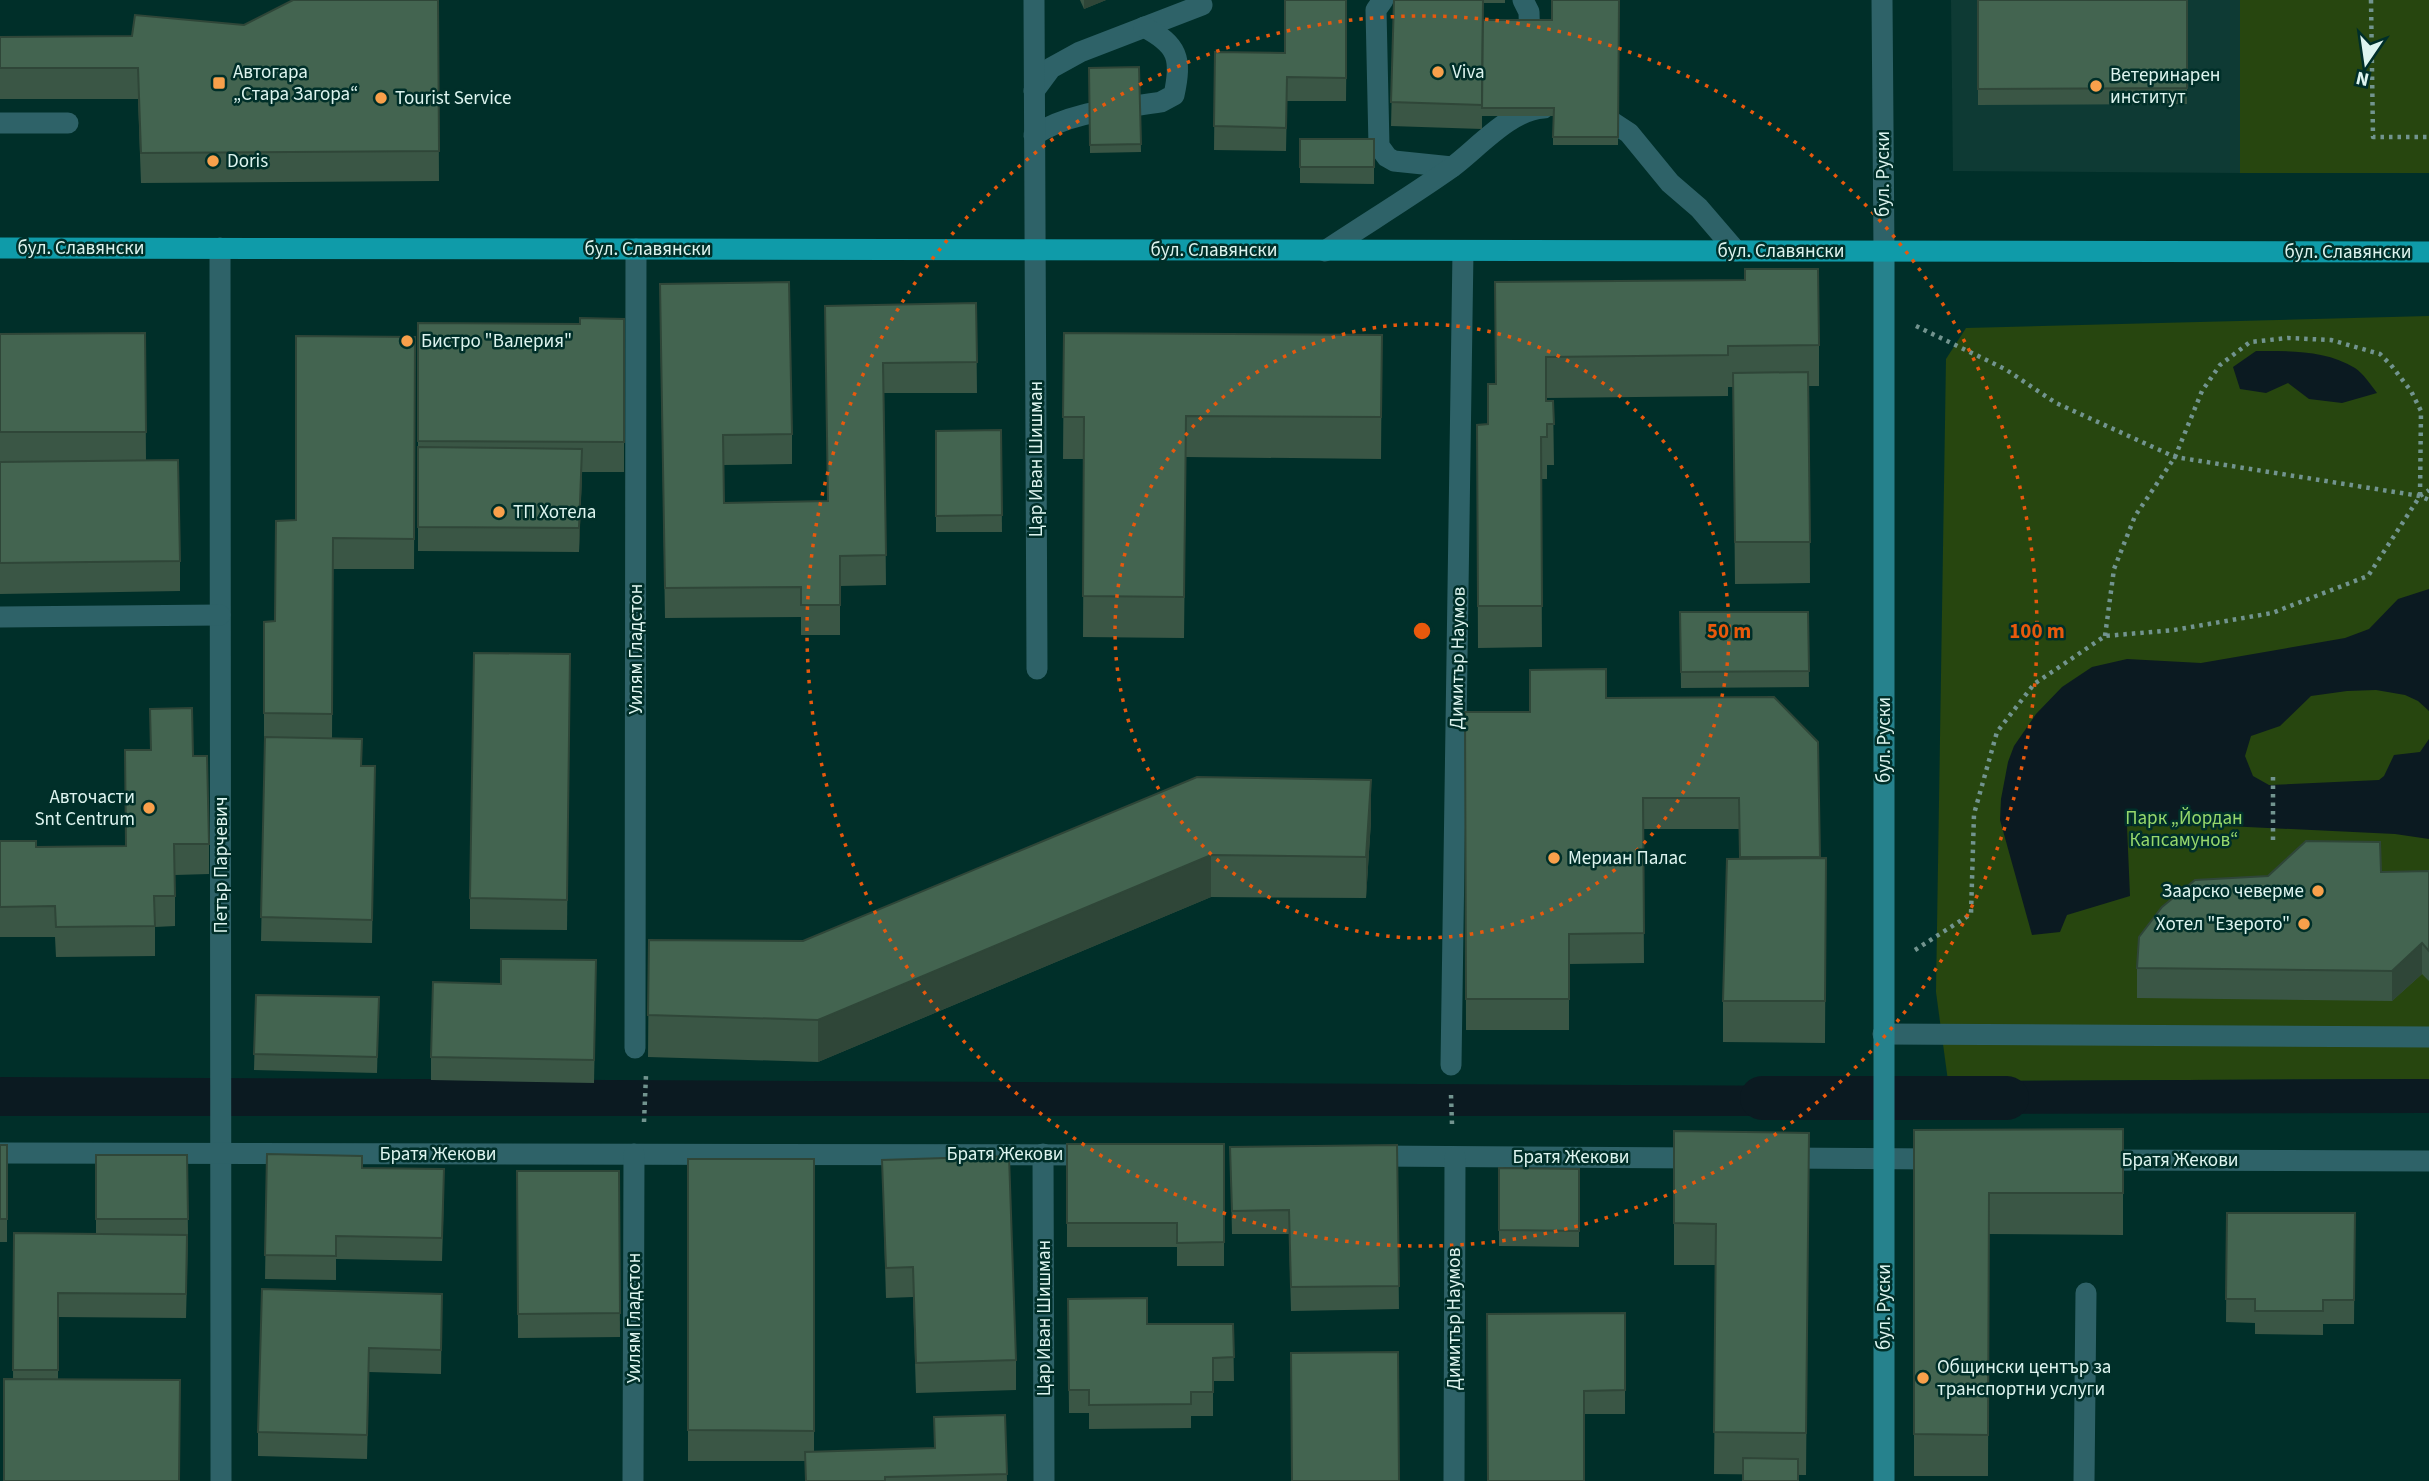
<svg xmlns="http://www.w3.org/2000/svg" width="2429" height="1481" viewBox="0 0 2429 1481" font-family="'Source Sans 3',sans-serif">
	<rect width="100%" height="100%" fill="#002f29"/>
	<path fill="#0e3a34" d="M1951 0H2240V173L1953 171Z"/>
	<g fill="#27460f">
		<rect x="2240" y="0" width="189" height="173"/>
		<path d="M2429 316V1079L1948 1081 1936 992 1946 359 1966 328Z"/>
	</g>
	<g fill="#0b1a21">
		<path d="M2256 351C2289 351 2326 350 2355 368 2363 373 2371 385 2377 393L2342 403 2309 399 2288 383 2266 393 2240 389 2233 367Z"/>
		<path d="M2429 589V711L2418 701 2405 695 2376 690 2347 691 2311 696 2280 726 2251 736 2245 756 2253 776 2269 785 2379 780 2384 776 2394 755 2420 752 2429 739V839L2395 834 2207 825 2127 826 2130 896 2067 915 2060 932 2032 935 2000 820 2001 799 2008 762 2014 746 2036 714 2062 687 2092 667 2127 659 2201 663 2345 638 2369 629 2398 599Z"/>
		<path d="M0 1077 1822 1086V1116H0Z"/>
		<path d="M2429 1079V1113L1948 1114V1081Z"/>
	</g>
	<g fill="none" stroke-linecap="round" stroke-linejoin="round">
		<path stroke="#0b1a21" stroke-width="44" d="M1762 1098H2007"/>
		<g stroke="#72948f" stroke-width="4.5" stroke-dasharray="3.5 5" stroke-linecap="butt">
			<path d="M2371 0 2373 137H2429"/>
			<path d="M1916 326 2005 369 2056 403 2175 457 2420 496 2429 500"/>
			<path d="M2105 636 2114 569 2135 516 2175 457 2202 391 2220 365 2250 342 2288 338 2331 340 2380 354 2391 365 2411 391 2421 411 2420 495"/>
			<path d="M2273 840V777"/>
			<path d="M1915 950 1971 914 1974 814 1997 732 2034 684 2105 636 2174 630 2272 613 2368 576 2420 496 2429 490"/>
			<path d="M1451 1095 1452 1124"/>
			<path d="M644 1122 646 1075"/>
		</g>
		<g stroke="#2e6268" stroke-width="21">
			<path d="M1383 0 1376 10 1379 146 1387 157 1394 161 1452 167"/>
			<path d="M1523 0 1529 12 1530 49"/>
			<path d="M1034 91 1051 68 1080 52 1202 5"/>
			<path d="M1593 113 1603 116 1629 133 1670 183 1699 208 1736 251"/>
			<path d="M0 123H68"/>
			<path d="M1034 135C1072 111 1118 109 1161 102L1174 95C1182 58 1178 45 1144 27"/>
			<path d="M1325 251C1367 223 1410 197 1451 168 1477 149 1511 109 1544 108"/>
			<path d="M1883 1034 2429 1037"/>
			<path d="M2084 1481 2086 1293"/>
		</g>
		<g stroke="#2e6268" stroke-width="21">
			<path d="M1034 0 1037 669"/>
			<path d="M1882 0 1884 252"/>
			<path d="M220 248 221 1481"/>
			<path d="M0 617 220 615"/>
			<path d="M635 1048 636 249"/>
			<path d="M1451 1065 1463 251"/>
			<path d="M0 1153 1093 1155"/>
			<path d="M1043 1154 1044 1481"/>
			<path d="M1371 1156 1702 1158"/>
			<path d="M1780 1158 1940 1159"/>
			<path d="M2095 1160 2429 1161"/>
			<path d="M633 1481 634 1154"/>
			<path d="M1454 1481 1455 1157"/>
		</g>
		<path stroke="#26828d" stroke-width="21" d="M1884 1481V252"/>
		<path stroke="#0f9ba9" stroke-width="21" d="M0 248 2429 252"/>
	</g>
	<g fill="#3a5645">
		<path d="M438 0 439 181 141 183 138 99H0V37L132 36 244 25Z"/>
		<path d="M1080 0H1106L1084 9Z"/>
		<path d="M1347 0 1346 101H1287L1286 151 1214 150 1215 52 1285 53Z"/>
		<path d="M1394 0H1505V3H1483V20H1552L1619 0 1618 145H1553V116H1482V100V129L1391 126Z"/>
		<path d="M1978 0H2187V104L1978 105Z"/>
		<path d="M1139 67 1141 152 1090 153 1089 68Z"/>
		<path d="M1300 139H1374V184L1300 183Z"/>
		<path d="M1495 282 1819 345V386H1809L1810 583 1735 584 1733 387H1728V396L1546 398V401H1553L1554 465H1547V479H1541L1542 647 1478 648 1477 425 1488 424 1495 384Z"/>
		<path d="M976 303 977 393H884L886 585 840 586V635H801V617L665 618 660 315 792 434V464L723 465 724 503 828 501 825 306Z"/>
		<path d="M624 319V472H582L579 552 418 551V323L580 324Z"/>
		<path d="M145 333 146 460 180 561V591L0 594V334Z"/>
		<path d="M1064 333 1382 335 1381 459 1186 457 1184 638 1083 637 1084 459H1063Z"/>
		<path d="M415 337 414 569H333L332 738 362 766H375L372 943 261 941 265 744H264V622L275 621 296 520Z"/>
		<path d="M1001 430 1002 532H936V431Z"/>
		<path d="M1680 612H1808L1809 687 1681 688Z"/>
		<path d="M570 654 567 930 470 929V898Z"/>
		<path d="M1606 698 1818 742 1820 858H1826L1825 1043 1723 1042V1001L1739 859V829H1643L1644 963 1569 964V1030H1466L1465 712H1530Z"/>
		<path d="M150 709 193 756 209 844V874L175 875V926L155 927V956L56 957 55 937H0V841L36 847 126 846 150 750Z"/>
		<path d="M1371 821 1366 898 1211 897 818 1062 648 1057 649 940 803 941Z"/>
		<path d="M2429 871V981L2422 974 2392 1001 2137 998V968L2381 872Z"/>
		<path d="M501 984H596L594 1083 431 1080V1057Z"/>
		<path d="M256 995 379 997 377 1073 254 1070Z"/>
		<path d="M2123 1129V1235L1989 1234 1988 1476H1914V1130Z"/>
		<path d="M1674 1131 1809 1133 1806 1475 1714 1474 1716 1265H1674Z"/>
		<path d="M1067 1144H1224V1266H1177V1247H1067Z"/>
		<rect x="0" y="1145" width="7" height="97"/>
		<path d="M1397 1145 1399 1309 1291 1311 1289 1234H1232L1230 1147Z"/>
		<path d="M267 1154 362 1168 444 1193 442 1261 336 1259V1280L265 1279Z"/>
		<path d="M96 1155H187L188 1236 186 1318 58 1317V1379H13L14 1233 96 1234Z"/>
		<path d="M688 1159H814V1452L934 1448V1417L1005 1415 1007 1481H805V1461H688Z"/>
		<path d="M882 1160 1016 1360V1390L916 1393 913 1297 886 1298Z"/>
		<path d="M1499 1168 1579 1169V1247L1499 1246Z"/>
		<path d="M517 1171H619L620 1337 518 1338Z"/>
		<path d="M2227 1213H2355L2354 1324H2323V1335L2255 1334V1323L2226 1322Z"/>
		<path d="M442 1294 441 1374 369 1372 367 1459 258 1456V1432Z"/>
		<path d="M1068 1299 1147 1324H1233L1234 1381H1213V1416H1191V1428L1089 1429V1413H1069Z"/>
		<path d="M1625 1313V1414H1584L1487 1314Z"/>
	</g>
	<g fill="#2f4638">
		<path d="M1084 0H1106L1084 9Z"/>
		<path d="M582 449V472L579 552V528Z"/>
		<path d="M1371 780V821L1366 898V857Z"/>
		<path d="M1211 855V897L818 1062V1020Z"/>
		<path d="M2422 943V974L2392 1001V971Z"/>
	</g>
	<g fill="#436450" stroke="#2f4638" stroke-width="2">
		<path d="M293 0H438L439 151 141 153 138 68H0V37L132 36 135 15 244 25Z"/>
		<path d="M1285 0H1346V78L1287 77 1286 128 1214 126 1215 52 1285 53Z"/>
		<path d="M1394 0H1483L1482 105 1391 102Z"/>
		<path d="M1552 0H1619L1618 137H1553L1554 108H1482L1483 20H1552Z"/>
		<path d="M1978 0H2187V88L1978 89Z"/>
		<path d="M1139 67 1141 144 1090 145 1089 68Z"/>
		<rect x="1300" y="139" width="74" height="28"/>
		<path d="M1745 269H1818L1819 345 1728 346V355L1546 357V401H1553L1554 424H1547V437H1541L1542 606H1478L1477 425 1488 424V384H1496L1495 282 1745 280Z"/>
		<path d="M789 282 792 434 723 435 724 503 828 501 825 306 976 303 977 362 883 363 886 555 840 556V605H801V587L665 588 660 284Z"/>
		<path d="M580 318 624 319V442L418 441V323L580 324Z"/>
		<path d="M145 333 146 432H0V334Z"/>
		<path d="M1064 333 1382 335 1381 417 1186 416 1184 597 1083 596 1084 417H1063Z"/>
		<path d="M296 336 415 337 414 539 333 538 332 714 264 713V622L275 621 276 521 296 520Z"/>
		<path d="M1808 372 1810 542H1735L1733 373Z"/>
		<path d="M1001 430 1002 515 936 516V431Z"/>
		<path d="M418 447 582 449 579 528 418 527Z"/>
		<path d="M178 460 180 561 0 563V462Z"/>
		<path d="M1680 612H1808L1809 671 1681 672Z"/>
		<path d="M474 653 570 654 567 900 470 898Z"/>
		<path d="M1606 669V698L1774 697 1818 742 1820 857H1740L1739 798H1643L1644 933 1569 934V999H1466L1465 712H1530V670Z"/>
		<path d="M192 708 193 756H207L209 844H174L175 896H154L155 926 56 927 55 906 0 907V841H36V847L126 846 125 750H151L150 709Z"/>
		<path d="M265 737 362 739 361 766H375L372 920 261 917Z"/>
		<path d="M1197 777 1371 780 1366 857 1211 855 818 1020 648 1015 649 940 803 941Z"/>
		<path d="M2306 841 2380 842 2381 872 2429 871V951L2422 943 2392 971 2137 968 2139 937 2162 907 2195 880 2268 876Z"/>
		<path d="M1826 858 1825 1001H1723L1727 859Z"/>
		<path d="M501 959 596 960 594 1060 431 1057 433 982 501 984Z"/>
		<path d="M256 995 379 997 377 1057 254 1054Z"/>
		<path d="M2123 1129V1193H1989L1988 1435 1914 1434V1130Z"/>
		<path d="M1674 1131 1809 1133 1806 1433 1714 1432 1716 1224 1674 1223Z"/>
		<path d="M1067 1144H1224V1242L1177 1243V1223H1067Z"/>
		<rect x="0" y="1145" width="7" height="74"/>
		<path d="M1397 1145 1399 1286 1291 1287 1289 1210 1232 1211 1230 1147Z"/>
		<path d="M267 1154 362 1156V1168L444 1169 442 1238 336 1236V1256L265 1255Z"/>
		<path d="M96 1155H187L188 1219H96Z"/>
		<path d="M1009 1156 1016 1360 916 1363 913 1267 886 1268 882 1160Z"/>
		<path d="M688 1159H814V1431L688 1430Z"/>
		<path d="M1499 1168 1579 1169V1231L1499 1230Z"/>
		<path d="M517 1171H619L620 1313 518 1314Z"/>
		<path d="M2227 1213H2355L2354 1300H2323V1311H2255V1299H2226Z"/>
		<path d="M14 1233 187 1235 186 1294 58 1293V1370H13Z"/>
		<path d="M262 1289 442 1294 441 1350 369 1348 367 1435 258 1432Z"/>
		<path d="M1147 1298V1324H1233L1234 1357 1213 1358V1392H1191V1404L1089 1405V1390H1069L1068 1299Z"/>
		<path d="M1625 1313V1390L1584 1391V1481H1488L1487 1314Z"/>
		<path d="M1398 1352 1399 1481H1292L1291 1353Z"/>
		<path d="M4 1379 180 1380 179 1481H4Z"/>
		<path d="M1005 1415 1007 1474 885 1477V1481H806L805 1452 935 1448 934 1417Z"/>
		<path d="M1743 1458 1798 1459V1481H1743Z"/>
	</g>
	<g fill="none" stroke="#e8590c" stroke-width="3.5" stroke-dasharray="3.5 7">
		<circle cx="1422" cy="631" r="307"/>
		<circle cx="1422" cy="631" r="615"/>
	</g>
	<g fill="#f8a04b" stroke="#002f29" stroke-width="2.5">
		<circle cx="1438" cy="72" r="7"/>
		<rect x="212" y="76" width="14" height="14" rx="3.5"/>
		<circle cx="2096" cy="86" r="7"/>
		<circle cx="381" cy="98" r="7"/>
		<circle cx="213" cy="161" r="7"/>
		<circle cx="407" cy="341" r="7"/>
		<circle cx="499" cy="512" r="7"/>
		<circle cx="149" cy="808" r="7"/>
		<circle cx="1554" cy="858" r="7"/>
		<circle cx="2318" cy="891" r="7"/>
		<circle cx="2304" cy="924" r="7"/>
		<circle cx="1923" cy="1378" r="7"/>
	</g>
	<g text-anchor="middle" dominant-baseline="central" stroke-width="5" stroke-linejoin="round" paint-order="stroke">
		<g font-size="19" fill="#ddf4ef" stroke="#002f29" text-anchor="start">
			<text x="233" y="72">Автогара<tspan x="233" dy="22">„Стара Загора“</tspan></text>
			<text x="1452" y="72">Viva</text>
			<text x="2110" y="75">Ветеринарен<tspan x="2110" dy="22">институт</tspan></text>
			<text x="395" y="98">Tourist Service</text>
			<text x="227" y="161">Doris</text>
			<text x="421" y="341">Бистро "Валерия"</text>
			<text x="513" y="512">ТП Хотела</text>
			<text x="135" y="797" text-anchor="end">Авточасти<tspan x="135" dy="22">Snt Centrum</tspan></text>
			<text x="1568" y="858">Мериан Палас</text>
			<text x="2304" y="891" text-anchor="end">Заарско чеверме</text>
			<text x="2290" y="924" text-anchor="end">Хотел "Езерото"</text>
			<text x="1937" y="1367">Общински център за<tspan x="1937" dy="22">транспортни услуги</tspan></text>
		</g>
		<g font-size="19" fill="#ddf4ef" stroke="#002f29">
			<text transform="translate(1883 174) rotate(-90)">бул. Руски</text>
			<text x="81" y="248">бул. Славянски</text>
			<text x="648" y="249">бул. Славянски</text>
			<text x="1214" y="250">бул. Славянски</text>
			<text x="1781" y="251">бул. Славянски</text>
			<text x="2348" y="252">бул. Славянски</text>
			<text transform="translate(1036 459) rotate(-90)">Цар Иван Шишман</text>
			<text transform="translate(636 649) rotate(-90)">Уилям Гладстон</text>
			<text transform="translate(1458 658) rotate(-89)">Димитър Наумов</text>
			<text transform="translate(1884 740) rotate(-90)">бул. Руски</text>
			<text transform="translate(221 865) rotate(-90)">Петър Парчевич</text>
			<text x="438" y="1154">Братя Жекови</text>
			<text x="1005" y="1154">Братя Жекови</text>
			<text x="1571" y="1157">Братя Жекови</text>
			<text x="2180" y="1160">Братя Жекови</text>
			<text transform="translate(1884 1307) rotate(-90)">бул. Руски</text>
			<text transform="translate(634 1318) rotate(-90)">Уилям Гладстон</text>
			<text transform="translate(1044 1318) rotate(-90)">Цар Иван Шишман</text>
			<text transform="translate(1454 1319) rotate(-90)">Димитър Наумов</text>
		</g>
		<g font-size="19" fill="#97d86c" stroke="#002f29">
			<text x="2184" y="818">Парк „Йордан<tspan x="2184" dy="22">Капсамунов“</tspan></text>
		</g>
	</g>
	<circle cx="1422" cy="631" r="10" fill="#e8590c" stroke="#002f29" stroke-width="3.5"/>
	<g font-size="21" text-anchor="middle" font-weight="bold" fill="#e8590c" stroke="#002f29" stroke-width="5" stroke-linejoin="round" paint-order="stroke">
		<text x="1729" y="638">50 m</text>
		<text x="2037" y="638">100 m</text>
	</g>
	<g transform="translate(2366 63) rotate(193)" stroke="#002f29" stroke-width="5" paint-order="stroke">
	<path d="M0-5L12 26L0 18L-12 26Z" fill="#ddf4ef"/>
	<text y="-10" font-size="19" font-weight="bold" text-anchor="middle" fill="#ddf4ef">N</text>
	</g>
</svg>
